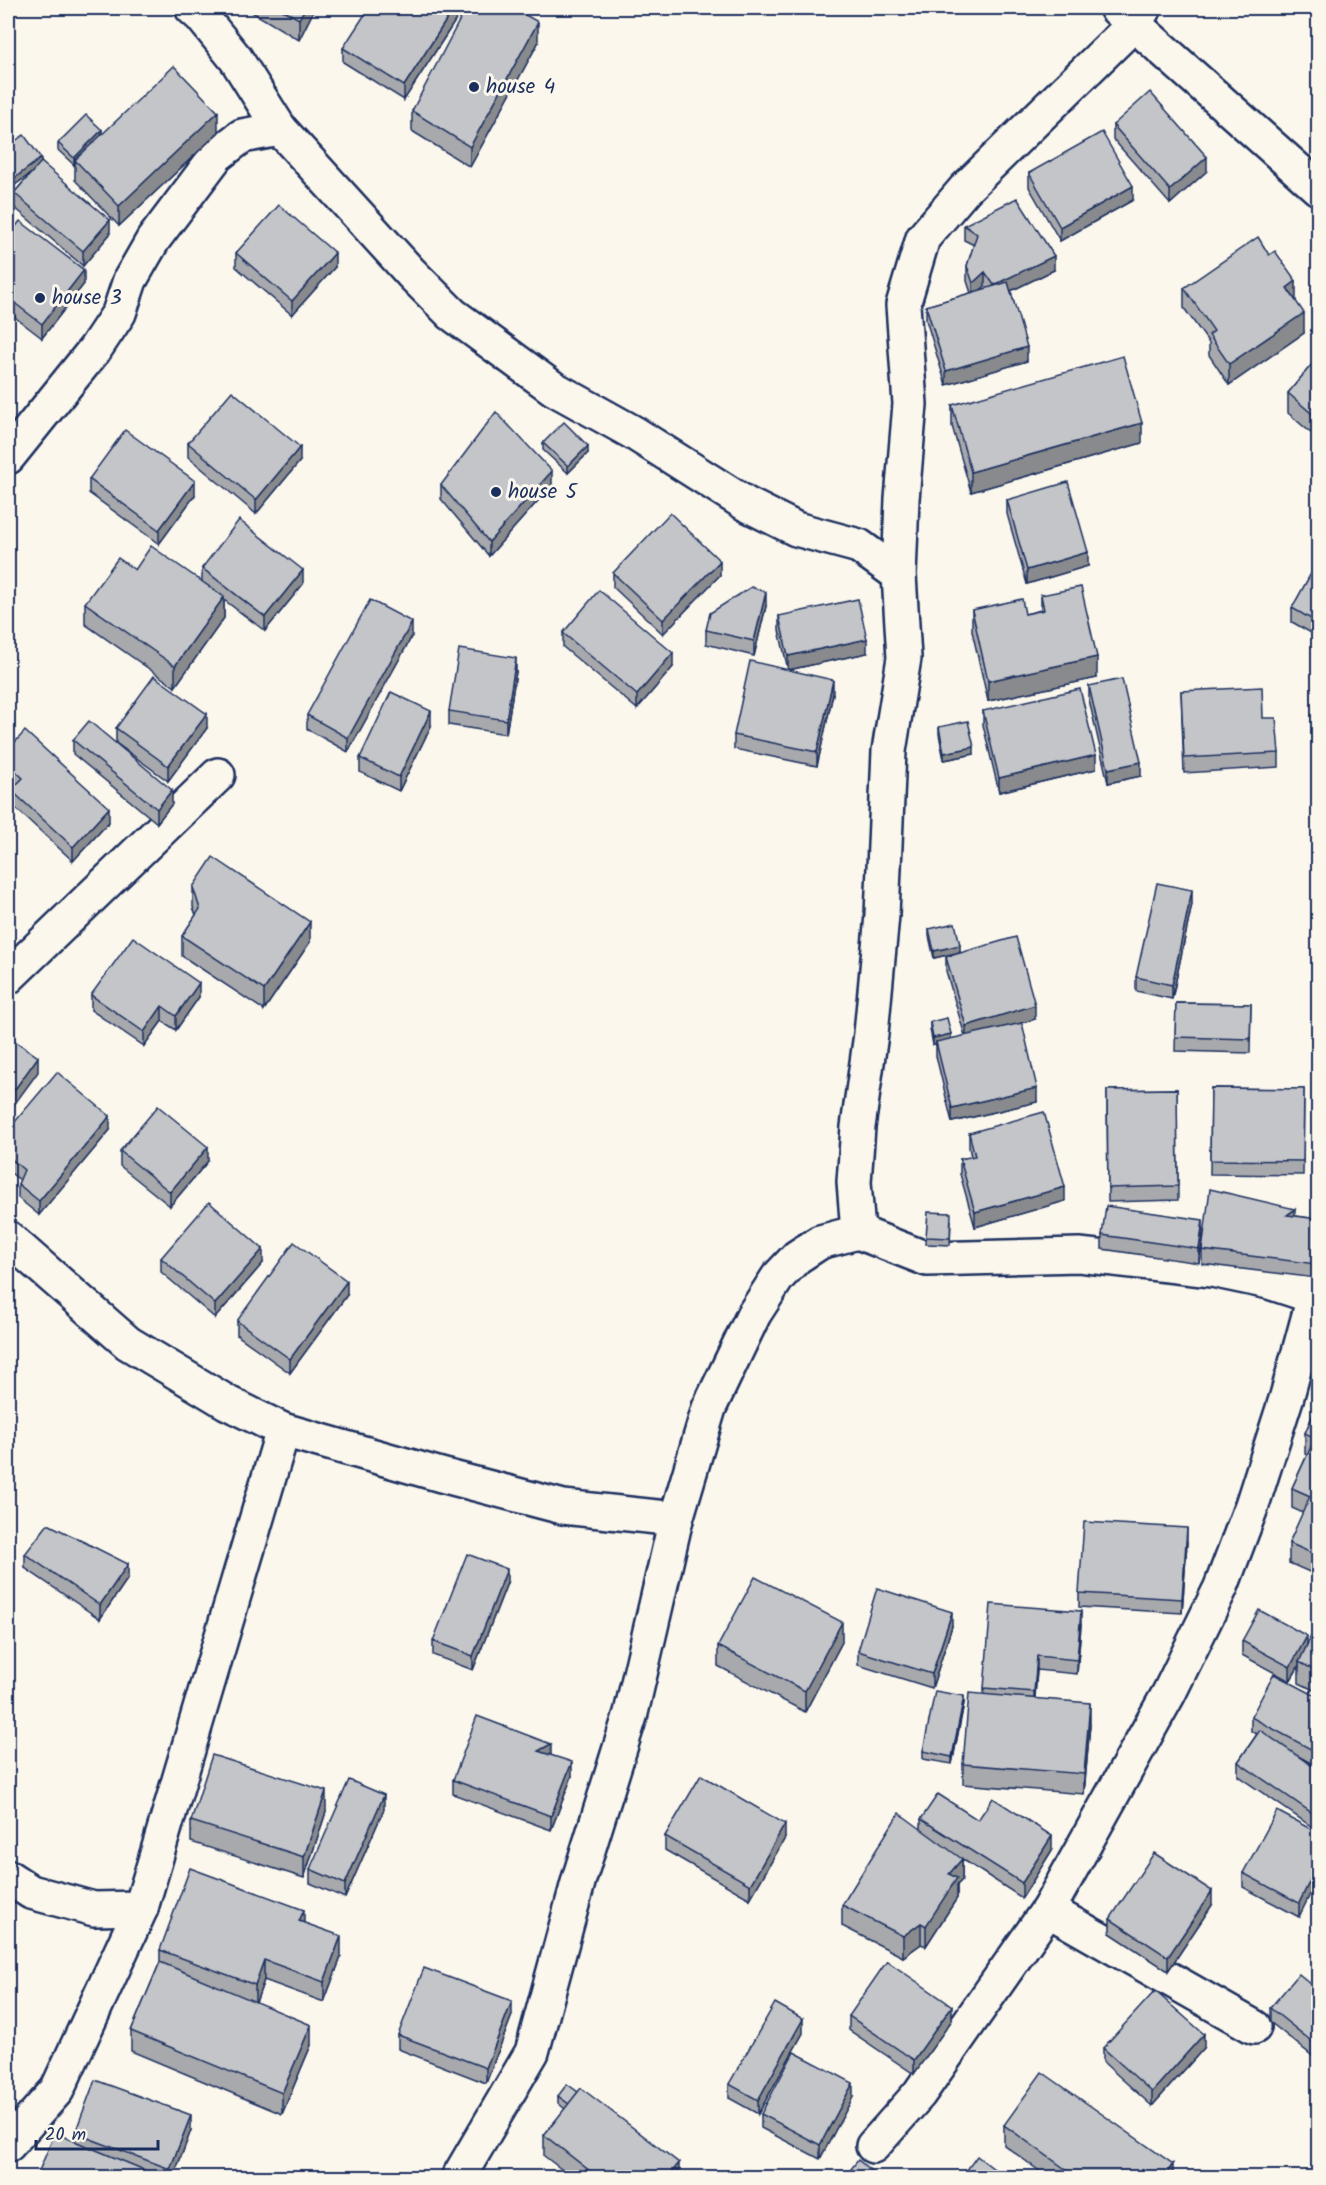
<svg xmlns="http://www.w3.org/2000/svg" width="1326" height="2185" viewBox="0 0 1326 2185" font-family="Kalam,sans-serif">
	<rect width="100%" height="100%" fill="#fbf7ec"/>
	<filter id="ink" filterUnits="userSpaceOnUse"><feTurbulence type="fractalNoise" baseFrequency=".0167" numOctaves="2"/><feDisplacementMap in="SourceGraphic" scale="12" xChannelSelector="R" yChannelSelector="G"/><feConvolveMatrix kernelMatrix="1 2 1 2 8 2 1 2 1" color-interpolation-filters="sRGB"/></filter>
	<g filter="url(#ink)">
		<g fill="none" stroke-linecap="round" stroke-linejoin="round">
			<defs>
				<g id="minor">
					<path d="M192 8 202 17 236 59 280 129 411 273 452 314 553 388 634 433 746 504 796 529 859 546 899 575"/>
					<path d="M1116 8 1318 188"/>
					<path d="M8 457 95 349 119 313 130 280 153 240 217 155 242 136 280 129"/>
					<path d="M8 977 218 775"/>
					<path d="M858 1232 854 1182 858 1127 871 1034 882 915 889 751 904 658 899 575 902 499 910 404 903 305 923 238 965 189 1134 24 1144 8"/>
					<path d="M8 1238 128 1343 228 1403 283 1430 441 1475 563 1507 676 1519"/>
					<path d="M8 1877 31 1892 94 1909 141 1908"/>
					<path d="M1048 1910 1254 2027"/>
					<path d="M8 2145 57 2090 141 1908 283 1430"/>
					<path d="M873 2146 919 2094 1048 1910 1169 1693 1221 1587 1252 1505 1287 1396 1318 1282"/>
					<path d="M458 2178 532 2052 579 1879 631 1713 676 1519 709 1408 754 1314 778 1277 797 1257 820 1242 858 1232 927 1259 1079 1255 1212 1270 1269 1282 1318 1298"/>
				</g>
			</defs>
			<use href="#minor" stroke="#1b2f5e" stroke-width="38"/>
			<use href="#minor" stroke="#fbf7ec" stroke-width="33"/>
		</g>
		<g fill="#a8a9ad" stroke="#1b2f5e" stroke-width="1.5">
			<path d="M245 8H315L299 40Z"/>
			<path d="M457 8V18L404 100 343 62V48Z"/>
			<path d="M538 43 470 167 412 131V111Z"/>
			<path d="M1113 125 1207 171 1170 204 1113 139Z"/>
			<path d="M218 133 119 226 75 180V164L74 165 58 150V143L102 135Z"/>
			<path d="M41 162 110 234 83 266 14 207V193L32 172 8 190Z"/>
			<path d="M1029 173 1133 200 1060 241 1029 187Z"/>
			<path d="M964 225 1054 270 1011 291 1027 361 946 385 926 320V306L971 293 967 281V266L974 245 964 240Z"/>
			<path d="M8 237 84 284 42 338 8 312Z"/>
			<path d="M236 253 335 267 292 315 236 267Z"/>
			<path d="M1184 288 1296 301 1304 333 1229 385 1209 355V343L1184 308Z"/>
			<path d="M1318 357V439L1288 413V393Z"/>
			<path d="M952 405 1142 443 971 492 952 426Z"/>
			<path d="M188 443 300 461 256 514 188 457Z"/>
			<path d="M543 443 588 453 568 473 543 450Z"/>
			<path d="M89 479 195 495 159 544 89 493Z"/>
			<path d="M441 485H552L489 556 441 499Z"/>
			<path d="M1007 500 1088 566 1027 584 1007 514Z"/>
			<path d="M1318 561V637L1292 622V608Z"/>
			<path d="M202 568 303 584 265 631 224 600V618L175 687 85 624V603L135 570 202 581Z"/>
			<path d="M613 573 720 575 663 634 613 587Z"/>
			<path d="M1041 595 1097 678 988 701 972 631V610L1025 614 1041 610Z"/>
			<path d="M766 606 754 656 706 644V630Z"/>
			<path d="M779 616 867 653 788 670 833 694 817 766 734 749V735L788 670 779 630Z"/>
			<path d="M563 633 673 667 637 709 563 647Z"/>
			<path d="M412 636 348 752 307 729V715Z"/>
			<path d="M516 672 506 734 449 725V711Z"/>
			<path d="M1089 686 1141 776 1108 783 1089 700Z"/>
			<path d="M1181 691 1263 718 1279 753V767L1184 773Z"/>
			<path d="M983 711 1096 769 999 792 983 725Z"/>
			<path d="M431 726 399 791 360 772V758Z"/>
			<path d="M939 727 974 754 944 760 939 734Z"/>
			<path d="M116 728H207L168 781 116 743Z"/>
			<path d="M73 740 172 804 157 823 73 754Z"/>
			<path d="M8 750 109 822 73 861 11 804V790L15 785 8 778Z"/>
			<path d="M193 887 310 942 264 1010 182 956V936L196 915 193 907Z"/>
			<path d="M1192 904 1172 999 1136 991V977Z"/>
			<path d="M929 929 960 952 934 958 929 936Z"/>
			<path d="M946 957 1035 1019 1022 1023 1037 1102 952 1122 936 1056V1045H933L930 1029V1022L951 1039 965 1036 946 971Z"/>
			<path d="M91 995 199 997 176 1030 162 1021 144 1046 91 1010Z"/>
			<path d="M1176 1003 1251 1004 1250 1053 1175 1051Z"/>
			<path d="M1211 1088 1304 1089 1303 1175 1210 1174Z"/>
			<path d="M1318 1088V1141H1316L1315 1095Z"/>
			<path d="M1177 1089 1178 1200 1108 1202 1107 1090Z"/>
			<path d="M8 1130H110L39 1215 18 1198V1184L20 1180 8 1171Z"/>
			<path d="M969 1133 1065 1201 975 1227 960 1174V1159L971 1157 969 1147Z"/>
			<path d="M120 1151 208 1161 170 1206 120 1166Z"/>
			<path d="M1295 1216 1318 1219 1316 1278 1202 1264V1250Z"/>
			<path d="M951 1221 950 1245 926 1244V1237Z"/>
			<path d="M1203 1234 1199 1263 1102 1249V1235Z"/>
			<path d="M161 1258 263 1263 215 1318 161 1272Z"/>
			<path d="M347 1295 290 1373 237 1335V1321Z"/>
			<path d="M1318 1403V1564L1314 1574 1289 1563V1543L1303 1513 1292 1508V1488L1307 1455 1305 1454V1433Z"/>
			<path d="M1187 1542 1182 1613 1079 1607V1593Z"/>
			<path d="M25 1554 128 1578 100 1619 25 1568Z"/>
			<path d="M507 1583 473 1670 433 1655V1641Z"/>
			<path d="M1318 1622V1692L1299 1683V1666L1290 1681 1242 1655V1641L1307 1645Z"/>
			<path d="M1081 1625 1077 1674 1037 1670 1035 1698 1090 1724 1084 1794 963 1784V1764L984 1694V1688Z"/>
			<path d="M952 1626 932 1688 858 1665V1651Z"/>
			<path d="M842 1642 805 1712 718 1666V1646Z"/>
			<path d="M1318 1697V1767L1298 1756 1318 1770V1831L1238 1776V1762L1257 1734 1251 1731V1717Z"/>
			<path d="M964 1703 952 1764 923 1759V1751Z"/>
			<path d="M551 1755 572 1776 551 1830 453 1794V1780Z"/>
			<path d="M384 1809 345 1898 310 1883V1869Z"/>
			<path d="M326 1812 304 1878 191 1842V1821Z"/>
			<path d="M921 1819 978 1820 1052 1850 1022 1898 962 1859V1880L957 1885V1898L926 1946 921 1944 903 1957 842 1926V1905L921 1829Z"/>
			<path d="M1318 1833 1299 1917 1243 1887V1873Z"/>
			<path d="M665 1836 785 1838 750 1899 665 1850Z"/>
			<path d="M1212 1905 1168 1971 1110 1933V1919Z"/>
			<path d="M160 1950 341 1957 324 2002 264 1980 256 2002 311 2045 282 2114 131 2051V2031L160 1962Z"/>
			<path d="M1318 1990 1315 2058 1270 2022V2008Z"/>
			<path d="M512 2015 486 2083 398 2049V2035Z"/>
			<path d="M849 2016 952 2020 914 2074 849 2030Z"/>
			<path d="M803 2033 758 2114 729 2098V2084Z"/>
			<path d="M1103 2048H1204L1152 2106 1103 2062Z"/>
			<path d="M558 2096 679 2178H573L544 2156V2135L565 2109 558 2103Z"/>
			<path d="M853 2097 820 2159 761 2128V2114Z"/>
			<path d="M1004 2125 1173 2178H1049L1004 2145Z"/>
			<path d="M191 2130 173 2178H36L75 2141V2133Z"/>
		</g>
		<g fill="#888a8d" stroke="#1b2f5e" stroke-width="1.5">
			<path d="M305 8H315L299 40V19Z"/>
			<path d="M454 8H457V18L404 100V86Z"/>
			<path d="M538 22V43L470 167V147Z"/>
			<path d="M218 112V133L119 226V206Z"/>
			<path d="M102 130V138L75 160V164L74 165V158Z"/>
			<path d="M1207 157V171L1170 204V190Z"/>
			<path d="M41 158V166L8 190V183Z"/>
			<path d="M1133 186V200L1060 241V227Z"/>
			<path d="M110 220V234L83 266V251Z"/>
			<path d="M335 253V267L292 315V301Z"/>
			<path d="M1054 256V270L994 299V285Z"/>
			<path d="M84 270V284L42 338V324Z"/>
			<path d="M985 272V286L973 297V283Z"/>
			<path d="M1296 281V302L1287 288Z"/>
			<path d="M1304 313V333L1229 385V364Z"/>
			<path d="M1027 347V361L946 385V371Z"/>
			<path d="M1142 423V443L971 492V472Z"/>
			<path d="M588 446V453L568 473V466Z"/>
			<path d="M300 447V461L256 514V500Z"/>
			<path d="M552 471V485L489 556V542Z"/>
			<path d="M195 481V495L159 544V530Z"/>
			<path d="M1088 552V566L1027 584V570Z"/>
			<path d="M720 561V575L663 634V620Z"/>
			<path d="M303 570V584L265 631V617Z"/>
			<path d="M766 592V606L754 656V641Z"/>
			<path d="M224 597V618L175 687V666Z"/>
			<path d="M412 622V636L348 752V738Z"/>
			<path d="M867 639V653L788 670V656Z"/>
			<path d="M673 653V667L637 709V695Z"/>
			<path d="M1097 657V678L988 701V681Z"/>
			<path d="M516 658V672L506 734V720Z"/>
			<path d="M833 680V694L817 766V752Z"/>
			<path d="M431 711V726L399 791V777Z"/>
			<path d="M207 714V728L168 781V766Z"/>
			<path d="M974 747V754L944 760V753Z"/>
			<path d="M1096 755V769L999 792V778Z"/>
			<path d="M1141 762V776L1108 783V769Z"/>
			<path d="M172 790V804L157 823V809Z"/>
			<path d="M109 808V822L73 861V847Z"/>
			<path d="M1192 890V904L1172 999V985Z"/>
			<path d="M310 922V942L264 1010V990Z"/>
			<path d="M960 945V952L934 958V951Z"/>
			<path d="M199 983V997L176 1030V1016Z"/>
			<path d="M1035 1005V1019L966 1040V1026Z"/>
			<path d="M162 1006V1021L144 1046V1032Z"/>
			<path d="M951 1034V1042H936V1045H933V1038Z"/>
			<path d="M38 1057V1072L8 1113V1099Z"/>
			<path d="M1037 1088V1102L952 1122V1108Z"/>
			<path d="M110 1116V1130L39 1215V1201Z"/>
			<path d="M208 1147V1161L170 1206V1192Z"/>
			<path d="M1065 1187V1201L975 1227V1212Z"/>
			<path d="M1295 1209V1223L1287 1215Z"/>
			<path d="M1203 1220V1234L1199 1263V1249Z"/>
			<path d="M263 1249V1263L215 1318V1304Z"/>
			<path d="M1318 1251V1265L1316 1278V1264Z"/>
			<path d="M347 1281V1295L290 1373V1359Z"/>
			<path d="M1187 1528V1542L1182 1613V1599Z"/>
			<path d="M1318 1543V1564L1314 1574V1554Z"/>
			<path d="M128 1564V1578L100 1619V1605Z"/>
			<path d="M507 1569V1583L473 1670V1656Z"/>
			<path d="M1081 1611V1625L1077 1674V1660Z"/>
			<path d="M952 1612V1626L932 1688V1674Z"/>
			<path d="M842 1622V1642L805 1712V1691Z"/>
			<path d="M1307 1636V1650L1299 1662V1666L1290 1681V1667Z"/>
			<path d="M1037 1656V1670L1034 1706V1692Z"/>
			<path d="M964 1696V1703L952 1764V1757Z"/>
			<path d="M1090 1703V1724L1084 1794V1774Z"/>
			<path d="M551 1744V1758L538 1751Z"/>
			<path d="M572 1762V1776L551 1830V1816Z"/>
			<path d="M326 1791V1812L304 1878V1857Z"/>
			<path d="M384 1795V1809L345 1898V1884Z"/>
			<path d="M785 1824V1838L750 1899V1885Z"/>
			<path d="M1052 1836V1850L1022 1898V1883Z"/>
			<path d="M962 1859V1880L957 1885V1898L926 1946V1926L949 1874Z"/>
			<path d="M1318 1864V1878L1299 1917V1903Z"/>
			<path d="M1212 1891V1905L1168 1971V1957Z"/>
			<path d="M304 1910V1931L299 1921Z"/>
			<path d="M921 1923V1944L903 1957V1936Z"/>
			<path d="M341 1936V1957L324 2002V1982Z"/>
			<path d="M264 1960V1980L255 2005V1985Z"/>
			<path d="M512 2001V2015L486 2083V2068Z"/>
			<path d="M952 2006V2020L914 2074V2060Z"/>
			<path d="M803 2019V2033L758 2114V2100Z"/>
			<path d="M311 2025V2045L282 2114V2093Z"/>
			<path d="M1204 2034V2048L1152 2106V2092Z"/>
			<path d="M1318 2040V2054L1315 2058V2044Z"/>
			<path d="M853 2083V2097L820 2159V2145Z"/>
			<path d="M191 2115V2130L173 2178H170V2169Z"/>
			<path d="M679 2163V2178H667Z"/>
			<path d="M1173 2164V2178H1163Z"/>
		</g>
		<g fill="#c3c5c9" stroke="#1b2f5e" stroke-width="1.5">
			<path d="M279 8H305L299 19Z"/>
			<path d="M369 8H454L404 86 343 48Z"/>
			<path d="M466 8H513L538 22 470 147 412 111Z"/>
			<path d="M174 66 218 112 119 206 75 160Z"/>
			<path d="M1150 92 1207 157 1170 190 1113 125Z"/>
			<path d="M86 115 102 130 74 158 58 143Z"/>
			<path d="M1102 132 1133 186 1060 227 1029 173Z"/>
			<path d="M24 135 41 158 8 183V146Z"/>
			<path d="M41 162 110 220 83 251 14 193Z"/>
			<path d="M1017 198 1054 256 994 285 985 272 973 283 967 266 977 234 964 225Z"/>
			<path d="M279 205 335 253 292 301 236 253Z"/>
			<path d="M20 221 84 270 42 324 8 298V237Z"/>
			<path d="M1258 237 1269 255 1275 251 1296 281 1287 288 1304 313 1229 364 1209 335 1214 331 1184 288Z"/>
			<path d="M1008 282 1027 347 946 371 926 306Z"/>
			<path d="M1123 356 1142 423 971 472 952 405Z"/>
			<path d="M1318 357V419L1288 393Z"/>
			<path d="M232 391 300 447 256 500 188 443Z"/>
			<path d="M496 412 552 471 489 542 441 485Z"/>
			<path d="M564 422 588 446 568 466 543 443Z"/>
			<path d="M125 430 195 481 159 530 89 479Z"/>
			<path d="M1068 482 1088 552 1027 570 1007 500Z"/>
			<path d="M670 513 720 561 663 620 613 573Z"/>
			<path d="M239 520 303 570 265 617 202 568Z"/>
			<path d="M151 546 224 597 175 666 85 603 118 558 135 570Z"/>
			<path d="M1318 561V623L1292 608Z"/>
			<path d="M751 587 766 592 754 641 706 630 710 613Z"/>
			<path d="M1081 587 1097 657 988 681 972 610 1022 599 1025 614 1044 610 1041 595Z"/>
			<path d="M599 590 673 653 637 695 563 633Z"/>
			<path d="M858 599 867 639 788 656 779 616Z"/>
			<path d="M370 600 412 622 348 738 307 715Z"/>
			<path d="M459 649 516 658 506 720 449 711Z"/>
			<path d="M750 661 833 680 817 752 734 735Z"/>
			<path d="M154 676 207 714 168 766 116 728Z"/>
			<path d="M1122 679 1141 762 1108 769 1089 686Z"/>
			<path d="M1262 687 1263 718H1276L1279 753 1184 758 1181 691Z"/>
			<path d="M1080 689 1096 755 999 778 983 711Z"/>
			<path d="M391 692 431 711 399 777 360 758Z"/>
			<path d="M89 721 172 790 157 809 73 740Z"/>
			<path d="M968 721 974 747 944 753 939 727Z"/>
			<path d="M25 731 109 808 73 847 11 790 23 778 8 764V750Z"/>
			<path d="M213 857 310 922 264 990 182 936 200 909 193 887Z"/>
			<path d="M1157 883 1192 890 1172 985 1136 977Z"/>
			<path d="M955 923 960 945 934 951 929 929Z"/>
			<path d="M133 937 199 983 176 1016 162 1006 144 1032 91 995Z"/>
			<path d="M1016 937 1035 1005 966 1026 946 957Z"/>
			<path d="M1176 1003 1251 1004 1250 1039 1175 1037Z"/>
			<path d="M947 1018 951 1034 933 1038 930 1022Z"/>
			<path d="M1022 1023 1037 1088 952 1108 936 1042Z"/>
			<path d="M8 1036 38 1057 8 1099Z"/>
			<path d="M57 1072 110 1116 39 1201 18 1184 24 1170 8 1156V1130Z"/>
			<path d="M1211 1088 1304 1089 1303 1161 1210 1160Z"/>
			<path d="M1315 1088H1318V1134H1316Z"/>
			<path d="M1177 1089 1178 1186 1108 1188 1107 1090Z"/>
			<path d="M158 1106 208 1147 170 1192 120 1151Z"/>
			<path d="M1044 1112 1065 1187 975 1212 960 1159 975 1156 969 1133Z"/>
			<path d="M1210 1189 1295 1209 1287 1215 1318 1219V1251L1316 1264 1202 1250Z"/>
			<path d="M209 1202 263 1249 215 1304 161 1258Z"/>
			<path d="M1106 1206 1203 1220 1199 1249 1102 1235Z"/>
			<path d="M928 1212 951 1213 950 1238 926 1237Z"/>
			<path d="M294 1242 347 1281 290 1359 237 1321Z"/>
			<path d="M1318 1403V1543L1314 1554 1289 1543 1310 1496 1292 1488 1315 1438 1305 1433Z"/>
			<path d="M1084 1522 1187 1528 1182 1599 1079 1593Z"/>
			<path d="M48 1524 128 1564 100 1605 25 1554Z"/>
			<path d="M467 1554 507 1569 473 1656 433 1641Z"/>
			<path d="M755 1577 842 1622 805 1691 718 1646Z"/>
			<path d="M877 1588 952 1612 932 1674 858 1651Z"/>
			<path d="M991 1604 1081 1611 1077 1660 1037 1656 1034 1692 984 1688Z"/>
			<path d="M1259 1610 1307 1636 1290 1667 1242 1641Z"/>
			<path d="M1318 1622V1672L1299 1662Z"/>
			<path d="M1274 1674 1318 1697V1753L1251 1717Z"/>
			<path d="M935 1691 964 1696 952 1757 923 1751Z"/>
			<path d="M969 1693 1090 1703 1084 1774 963 1764Z"/>
			<path d="M477 1716 551 1744 538 1751 572 1762 551 1816 453 1780Z"/>
			<path d="M1260 1730 1318 1770V1817L1238 1762Z"/>
			<path d="M212 1755 326 1791 304 1857 191 1821Z"/>
			<path d="M701 1775 785 1824 750 1885 665 1836Z"/>
			<path d="M349 1780 384 1795 345 1884 310 1869Z"/>
			<path d="M938 1794 978 1820 993 1798 1052 1836 1022 1883 921 1819Z"/>
			<path d="M1277 1811 1318 1833V1864L1299 1903 1243 1873Z"/>
			<path d="M899 1813 962 1859 949 1874 957 1878 926 1926 921 1923 903 1936 842 1905Z"/>
			<path d="M1154 1853 1212 1891 1168 1957 1110 1919Z"/>
			<path d="M190 1868 304 1910 299 1921 341 1936 324 1982 264 1960 255 1985 160 1950Z"/>
			<path d="M887 1961 952 2006 914 2060 849 2016Z"/>
			<path d="M160 1962 311 2025 282 2093 131 2031Z"/>
			<path d="M424 1968 512 2001 486 2068 398 2035Z"/>
			<path d="M1299 1974 1318 1990V2040L1315 2044 1270 2008Z"/>
			<path d="M1155 1991 1204 2034 1152 2092 1103 2048Z"/>
			<path d="M775 2003 803 2019 758 2100 729 2084Z"/>
			<path d="M794 2052 853 2083 820 2145 761 2114Z"/>
			<path d="M1042 2072 1173 2164 1163 2178H1078L1004 2125Z"/>
			<path d="M95 2080 191 2115 170 2169 75 2133Z"/>
			<path d="M567 2084 578 2092 569 2104 558 2096Z"/>
			<path d="M581 2088 679 2163 667 2178H599L544 2135Z"/>
			<path d="M55 2133 164 2178H36Z"/>
			<path d="M977 2156 1006 2178H961Z"/>
			<path d="M858 2160 880 2178H844Z"/>
		</g>
	</g>
	<g fill="#1b2f5e" stroke="#fbf7ec" stroke-width="2">
		<circle cx="474" cy="87" r="6"/>
		<circle cx="40" cy="298" r="6"/>
		<circle cx="496" cy="492" r="6"/>
	</g>
	<g text-anchor="middle" dominant-baseline="central" stroke-width="6" stroke-linejoin="round" paint-order="stroke">
		<g font-size="21" fill="#1b2f5e" stroke="#fbf7ec" text-anchor="start">
			<text x="486" y="87">house 4</text>
			<text x="52" y="298">house 3</text>
			<text x="508" y="492">house 5</text>
		</g>
	</g>
	<rect width="1326" height="2185" fill="none" stroke="#fbf7ec" stroke-width="30"/>
	<rect x="15" y="15" width="1296" height="2155" fill="none" stroke="#1b2f5e" stroke-width="2" filter="url(#ink)"/>
	<path d="M36 2140v9h122v-9" fill="none" stroke="#1b2f5e" stroke-width="3"/>
	<text x="45" y="2140" font-size="18" fill="#1b2f5e" stroke="#fbf7ec" stroke-width="4.5" paint-order="stroke">20 m</text>
</svg>
